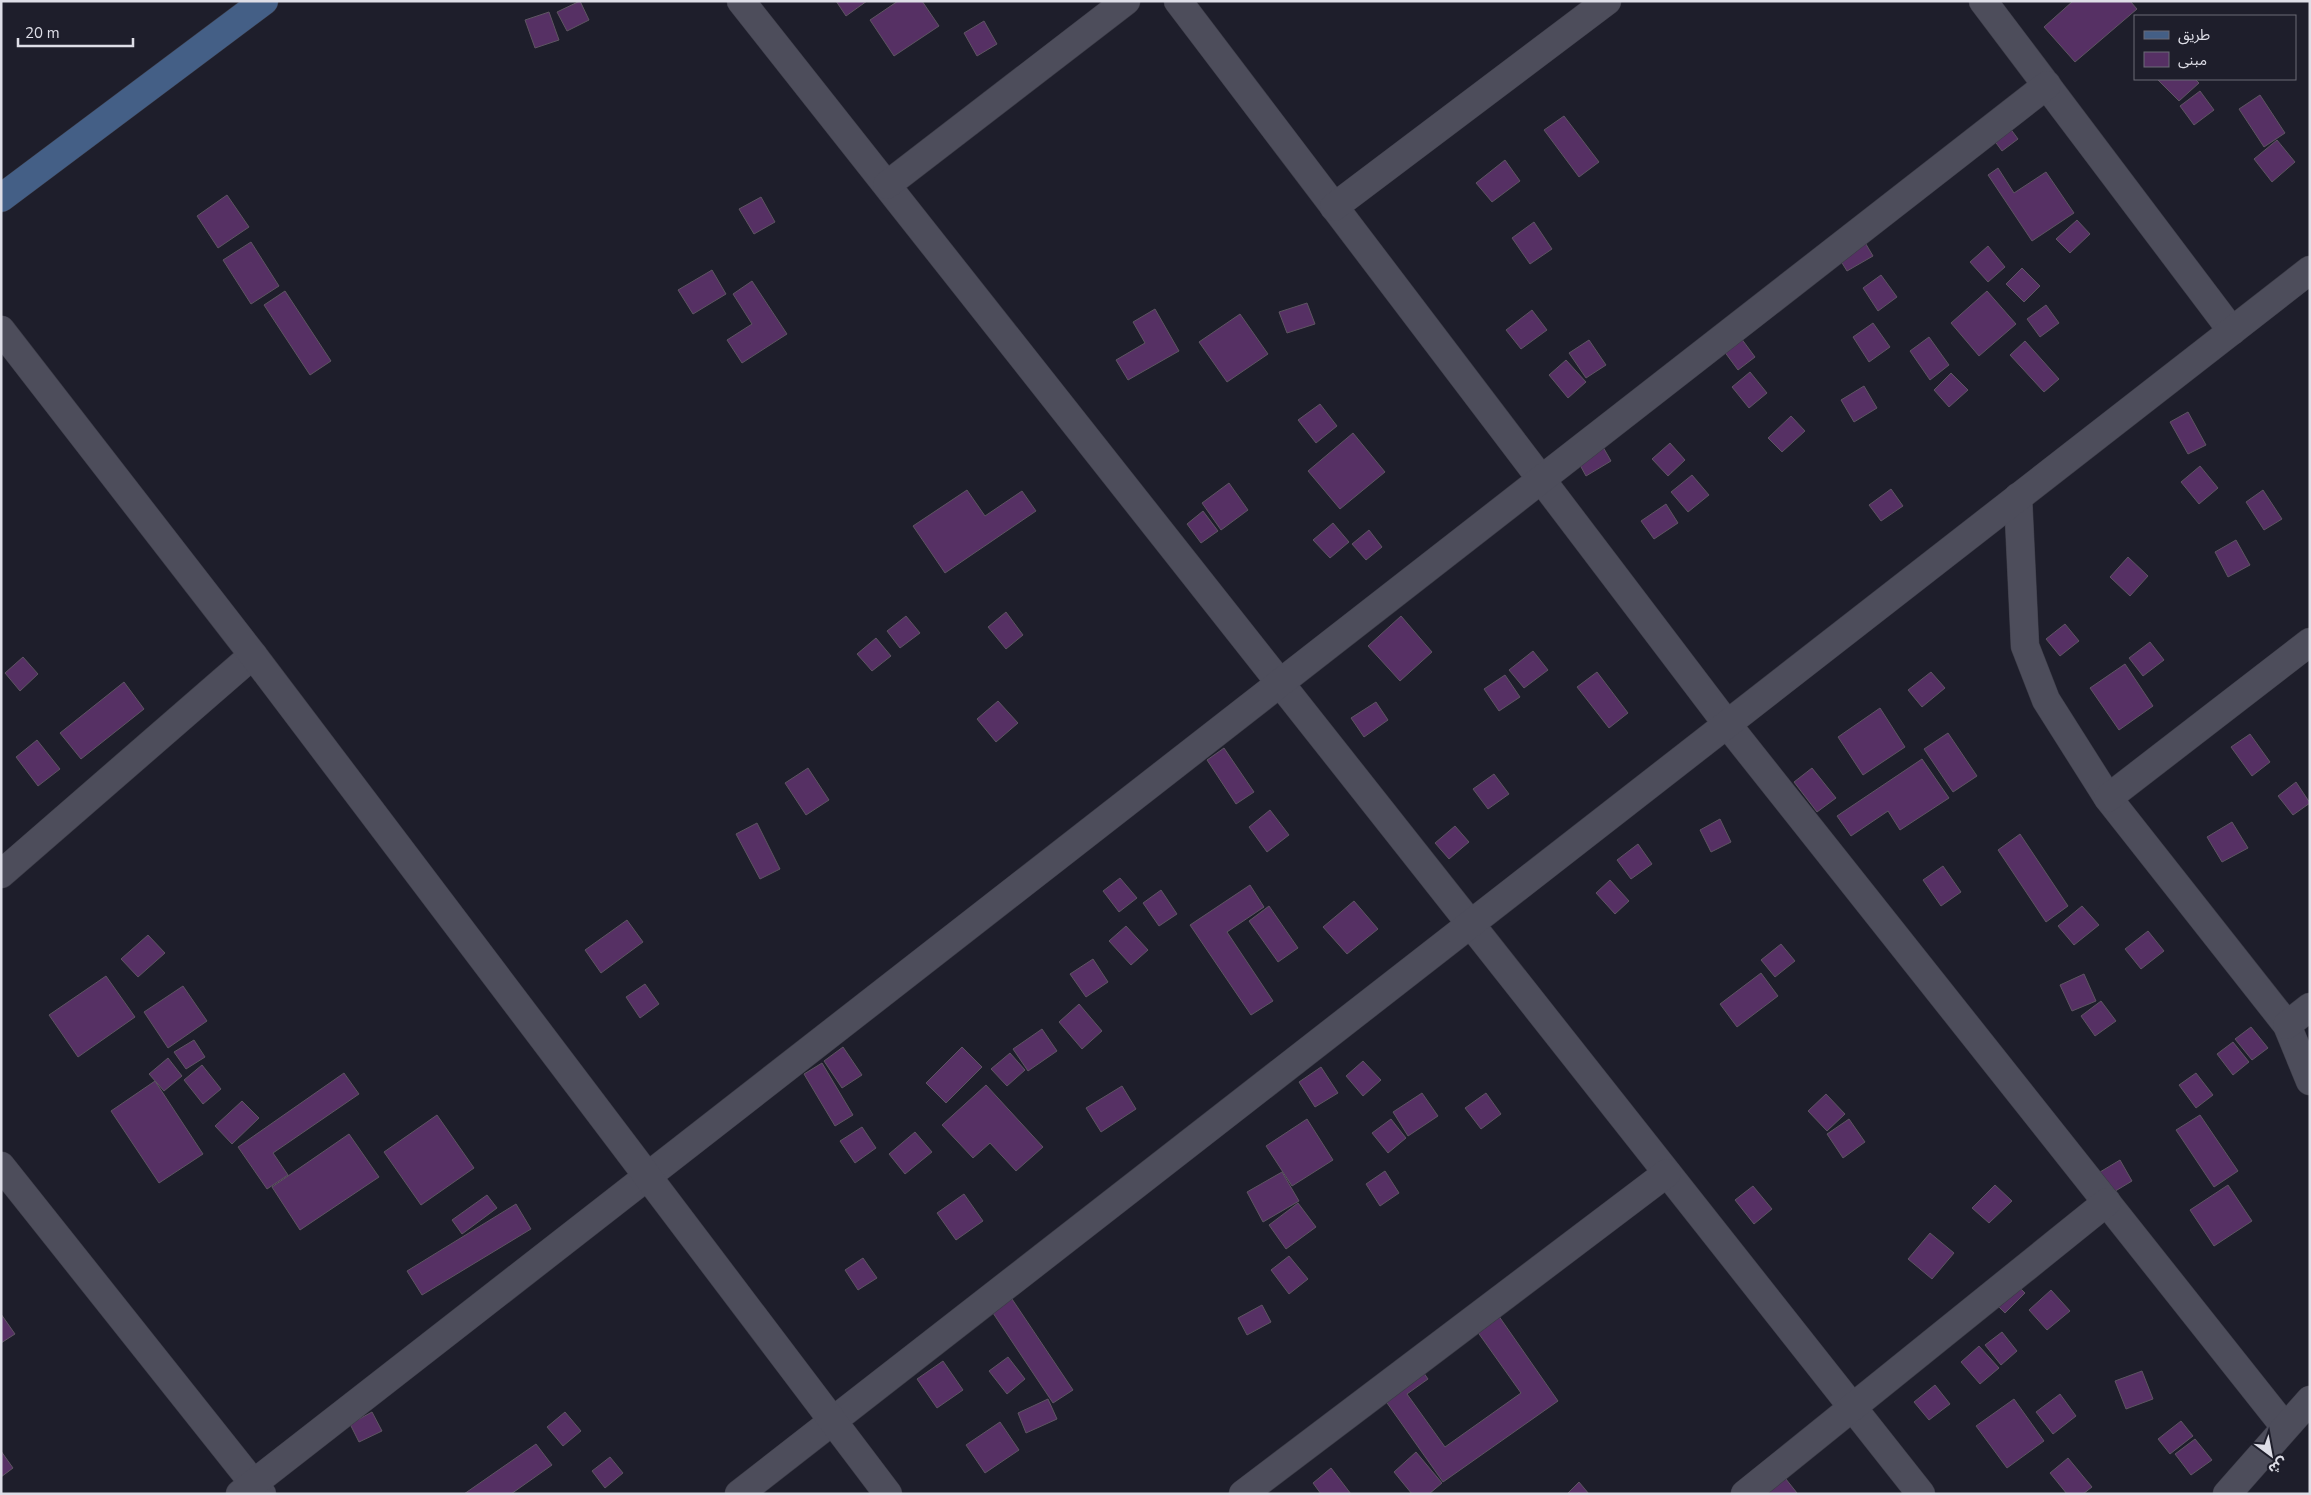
<svg xmlns="http://www.w3.org/2000/svg" width="2311" height="1495" viewBox="0 0 2311 1495" font-family="'Nunito Sans','Noto Sans Arabic',sans-serif">
	<rect width="100%" height="100%" fill="#1e1e2b"/>
	<g fill="#563064" stroke="#5e5562">
		<path d="M580 1 589 20 567 31 557 12Z"/>
		<path d="M836 1H867L846 16Z"/>
		<path d="M898 1H922L939 26 894 56 870 20Z"/>
		<path d="M2073 1H2130L2137 9 2075 62 2044 27Z"/>
		<path d="M549 12 559 40 535 48 525 20Z"/>
		<path d="M984 21 997 44 977 56 964 33Z"/>
		<path d="M2157 79H2195L2199 83 2179 101Z"/>
		<path d="M2200 91 2214 110 2194 125 2180 106Z"/>
		<path d="M2260 95 2285 133 2264 147 2239 109Z"/>
		<path d="M1564 116 1599 162 1579 177 1544 130Z"/>
		<path d="M2004 120 2018 139 2002 151 1988 132Z"/>
		<path d="M2277 140 2295 162 2272 182 2254 159Z"/>
		<path d="M1505 160 1520 181 1492 202 1476 183Z"/>
		<path d="M1998 168 2014 193 2046 172 2074 213 2032 241 1988 175Z"/>
		<path d="M227 195 249 227 218 248 197 216Z"/>
		<path d="M761 197 775 222 754 234 739 209Z"/>
		<path d="M2077 220 2090 234 2070 253 2056 239Z"/>
		<path d="M1534 222 1552 249 1530 264 1512 238Z"/>
		<path d="M1860 234 1873 256 1847 271 1834 250Z"/>
		<path d="M251 242 279 286 251 304 223 260Z"/>
		<path d="M1988 246 2005 267 1988 282 1970 262Z"/>
		<path d="M2022 268 2040 286 2024 302 2006 284Z"/>
		<path d="M712 270 726 294 693 314 678 290Z"/>
		<path d="M1881 275 1897 297 1878 311 1863 288Z"/>
		<path d="M752 281 787 334 742 363 727 340 752 324 733 294Z"/>
		<path d="M285 291 331 361 310 375 264 305Z"/>
		<path d="M1987 291 2016 324 1979 356 1951 323Z"/>
		<path d="M1307 303 1315 324 1287 333 1279 312Z"/>
		<path d="M2046 305 2059 323 2040 337 2027 319Z"/>
		<path d="M1155 309 1179 351 1128 380 1116 360 1145 343 1133 322Z"/>
		<path d="M1532 310 1547 330 1521 349 1506 330Z"/>
		<path d="M1240 314 1268 354 1227 382 1199 342Z"/>
		<path d="M1873 323 1890 347 1869 362 1853 337Z"/>
		<path d="M1738 334 1755 357 1738 370 1721 347Z"/>
		<path d="M1929 337 1949 365 1930 380 1910 351Z"/>
		<path d="M1589 340 1606 365 1586 378 1569 353Z"/>
		<path d="M2025 341 2059 379 2044 392 2010 355Z"/>
		<path d="M1566 360 1586 382 1568 398 1549 375Z"/>
		<path d="M1750 372 1767 393 1749 408 1732 387Z"/>
		<path d="M1951 373 1968 390 1949 407 1934 390Z"/>
		<path d="M1864 386 1877 408 1854 422 1841 400Z"/>
		<path d="M1320 404 1337 426 1316 443 1298 420Z"/>
		<path d="M2188 412 2206 445 2188 454 2170 422Z"/>
		<path d="M1791 416 1805 431 1782 452 1768 438Z"/>
		<path d="M1353 433 1385 472 1340 509 1308 471Z"/>
		<path d="M1599 440 1611 461 1586 476 1574 454Z"/>
		<path d="M1670 443 1685 460 1668 476 1652 459Z"/>
		<path d="M2200 466 2218 488 2199 504 2181 482Z"/>
		<path d="M1692 475 1709 495 1688 512 1671 492Z"/>
		<path d="M1229 483 1248 510 1221 530 1202 503Z"/>
		<path d="M1891 489 1903 506 1881 521 1869 505Z"/>
		<path d="M967 490 985 516 1022 491 1036 511 945 573 913 526Z"/>
		<path d="M2263 490 2282 519 2264 530 2246 502Z"/>
		<path d="M1666 504 1678 523 1654 539 1641 521Z"/>
		<path d="M1203 511 1218 531 1201 543 1187 524Z"/>
		<path d="M1333 523 1349 542 1330 558 1313 540Z"/>
		<path d="M1369 530 1382 547 1366 560 1352 544Z"/>
		<path d="M2236 540 2250 565 2228 577 2215 552Z"/>
		<path d="M2128 557 2148 576 2130 596 2110 577Z"/>
		<path d="M1006 612 1023 635 1006 649 988 627Z"/>
		<path d="M906 616 920 633 900 648 887 631Z"/>
		<path d="M1401 616 1432 652 1400 681 1368 646Z"/>
		<path d="M2065 624 2079 641 2060 656 2046 639Z"/>
		<path d="M876 638 891 656 872 671 857 654Z"/>
		<path d="M2150 642 2164 660 2143 676 2129 658Z"/>
		<path d="M1533 651 1548 670 1524 688 1509 670Z"/>
		<path d="M23 657 38 674 20 691 5 673Z"/>
		<path d="M2125 664 2153 706 2119 730 2090 688Z"/>
		<path d="M1597 672 1628 713 1609 728 1577 687Z"/>
		<path d="M1931 672 1945 688 1922 707 1908 690Z"/>
		<path d="M1505 675 1520 697 1499 711 1484 689Z"/>
		<path d="M124 682 144 709 81 759 60 733Z"/>
		<path d="M998 701 1018 723 996 742 977 719Z"/>
		<path d="M1376 702 1388 720 1364 737 1351 718Z"/>
		<path d="M1880 708 1905 747 1863 775 1838 737Z"/>
		<path d="M1948 733 1977 776 1953 792 1924 749Z"/>
		<path d="M2250 734 2270 762 2252 776 2231 747Z"/>
		<path d="M37 740 60 769 38 786 16 757Z"/>
		<path d="M1224 748 1254 792 1236 804 1207 760Z"/>
		<path d="M1922 759 1949 798 1900 830 1888 811 1851 836 1837 816Z"/>
		<path d="M808 768 829 800 806 815 785 783Z"/>
		<path d="M1812 768 1836 798 1817 812 1794 782Z"/>
		<path d="M1494 774 1509 794 1488 809 1473 789Z"/>
		<path d="M2296 782 2310 803 2293 815 2278 796Z"/>
		<path d="M1270 810 1289 835 1267 852 1249 827Z"/>
		<path d="M1720 819 1731 842 1711 852 1700 830Z"/>
		<path d="M2232 822 2248 848 2222 862 2207 837Z"/>
		<path d="M757 823 780 869 760 879 736 834Z"/>
		<path d="M1455 826 1469 842 1449 859 1435 843Z"/>
		<path d="M2020 834 2068 906 2046 922 1998 850Z"/>
		<path d="M1638 844 1652 864 1631 879 1617 860Z"/>
		<path d="M1943 866 1961 892 1941 906 1923 880Z"/>
		<path d="M1120 878 1137 898 1119 912 1103 891Z"/>
		<path d="M1610 880 1629 901 1615 914 1596 893Z"/>
		<path d="M1250 885 1264 907 1227 932 1273 1001 1251 1015 1190 925Z"/>
		<path d="M1161 890 1177 914 1159 926 1143 903Z"/>
		<path d="M1354 901 1378 929 1347 954 1323 927Z"/>
		<path d="M1269 906 1298 948 1278 962 1249 921Z"/>
		<path d="M2082 906 2099 925 2074 945 2058 926Z"/>
		<path d="M627 920 643 942 601 973 585 950Z"/>
		<path d="M1126 926 1148 950 1131 965 1109 941Z"/>
		<path d="M2148 931 2164 951 2141 969 2125 949Z"/>
		<path d="M148 935 165 953 138 977 121 959Z"/>
		<path d="M1781 944 1795 961 1775 977 1761 960Z"/>
		<path d="M1093 959 1108 982 1086 997 1070 974Z"/>
		<path d="M1761 973 1778 996 1737 1027 1720 1004Z"/>
		<path d="M2084 974 2096 1001 2072 1011 2060 985Z"/>
		<path d="M106 976 135 1017 78 1057 49 1015Z"/>
		<path d="M645 984 659 1004 640 1018 626 997Z"/>
		<path d="M183 986 207 1021 168 1048 144 1012Z"/>
		<path d="M2101 1001 2116 1021 2095 1036 2081 1016Z"/>
		<path d="M1079 1004 1102 1031 1082 1049 1059 1022Z"/>
		<path d="M2251 1027 2268 1048 2252 1060 2235 1039Z"/>
		<path d="M1042 1029 1057 1051 1028 1071 1013 1049Z"/>
		<path d="M194 1040 205 1057 186 1069 174 1052Z"/>
		<path d="M2233 1042 2249 1062 2233 1075 2217 1054Z"/>
		<path d="M843 1047 862 1075 842 1088 824 1061Z"/>
		<path d="M962 1047 982 1067 946 1103 926 1083Z"/>
		<path d="M1010 1053 1025 1070 1007 1086 991 1069Z"/>
		<path d="M168 1058 182 1076 164 1091 149 1074Z"/>
		<path d="M1363 1061 1381 1080 1363 1096 1346 1076Z"/>
		<path d="M822 1063 853 1115 835 1126 804 1074Z"/>
		<path d="M202 1065 221 1089 203 1104 184 1080Z"/>
		<path d="M1321 1067 1338 1093 1315 1107 1299 1082Z"/>
		<path d="M344 1073 359 1094 273 1153 288 1175 267 1189 238 1147Z"/>
		<path d="M2196 1073 2213 1095 2196 1108 2179 1085Z"/>
		<path d="M155 1081 203 1154 159 1183 111 1111Z"/>
		<path d="M986 1085 1043 1147 1016 1171 990 1143 973 1158 942 1125Z"/>
		<path d="M1122 1086 1136 1109 1101 1132 1086 1108Z"/>
		<path d="M1422 1093 1438 1116 1408 1136 1393 1112Z"/>
		<path d="M1486 1093 1501 1114 1481 1129 1465 1108Z"/>
		<path d="M1826 1094 1845 1114 1827 1131 1808 1111Z"/>
		<path d="M242 1101 259 1118 232 1144 215 1126Z"/>
		<path d="M437 1115 474 1168 421 1205 384 1152Z"/>
		<path d="M2200 1115 2238 1171 2214 1187 2176 1130Z"/>
		<path d="M1307 1119 1333 1160 1292 1186 1266 1146Z"/>
		<path d="M1391 1119 1406 1138 1388 1153 1372 1133Z"/>
		<path d="M1849 1119 1865 1142 1843 1158 1827 1134Z"/>
		<path d="M862 1127 876 1148 855 1163 840 1141Z"/>
		<path d="M915 1132 932 1152 905 1174 889 1154Z"/>
		<path d="M349 1134 379 1177 300 1230 272 1187Z"/>
		<path d="M2120 1160 2132 1181 2112 1193 2100 1172Z"/>
		<path d="M1385 1171 1399 1193 1380 1206 1366 1184Z"/>
		<path d="M1282 1172 1299 1201 1263 1222 1247 1192Z"/>
		<path d="M1995 1185 2012 1201 1989 1223 1972 1208Z"/>
		<path d="M2228 1185 2252 1221 2214 1246 2190 1210Z"/>
		<path d="M1753 1186 1772 1209 1754 1224 1735 1200Z"/>
		<path d="M964 1194 983 1221 956 1240 937 1213Z"/>
		<path d="M487 1195 497 1208 462 1234 452 1220Z"/>
		<path d="M1298 1203 1316 1227 1286 1249 1269 1225Z"/>
		<path d="M516 1204 531 1229 422 1295 407 1271Z"/>
		<path d="M1930 1233 1954 1253 1932 1279 1908 1259Z"/>
		<path d="M1289 1256 1308 1279 1289 1294 1271 1270Z"/>
		<path d="M863 1258 877 1278 858 1290 845 1270Z"/>
		<path d="M2008 1276 2025 1293 2005 1313 1988 1296Z"/>
		<path d="M2051 1290 2070 1311 2047 1330 2029 1310Z"/>
		<path d="M1012 1299 1073 1390 1053 1403 993 1313Z"/>
		<path d="M1489 1302 1558 1401 1443 1482 1375 1386 1414 1359 1428 1379 1407 1394 1445 1447 1521 1393 1467 1317Z"/>
		<path d="M1262 1305 1271 1322 1247 1335 1238 1318Z"/>
		<path d="M1 1314 15 1334 1 1343Z"/>
		<path d="M2002 1332 2017 1351 2001 1365 1985 1345Z"/>
		<path d="M1979 1346 1999 1368 1980 1384 1961 1362Z"/>
		<path d="M1008 1357 1025 1379 1007 1394 989 1371Z"/>
		<path d="M943 1361 963 1390 937 1408 917 1379Z"/>
		<path d="M2142 1371 2153 1399 2126 1409 2115 1381Z"/>
		<path d="M1935 1385 1950 1404 1929 1420 1914 1402Z"/>
		<path d="M2060 1394 2076 1416 2053 1434 2036 1412Z"/>
		<path d="M1048 1399 1057 1419 1026 1433 1018 1413Z"/>
		<path d="M2014 1399 2044 1441 2007 1468 1976 1426Z"/>
		<path d="M372 1412 382 1431 359 1442 350 1424Z"/>
		<path d="M565 1412 581 1431 563 1446 547 1427Z"/>
		<path d="M2181 1421 2193 1436 2170 1454 2158 1439Z"/>
		<path d="M1000 1422 1019 1450 985 1473 966 1445Z"/>
		<path d="M2195 1439 2212 1460 2191 1475 2175 1454Z"/>
		<path d="M536 1444 552 1465 511 1494H464Z"/>
		<path d="M1 1451 13 1468 1 1477Z"/>
		<path d="M1416 1452 1442 1483 1429 1494H1412L1394 1472Z"/>
		<path d="M610 1457 623 1473 605 1488 592 1471Z"/>
		<path d="M2068 1458 2092 1487 2083 1494H2067L2050 1473Z"/>
		<path d="M1331 1468 1351 1494H1321L1313 1483Z"/>
		<path d="M1778 1469 1797 1493 1796 1494H1762Z"/>
		<path d="M1579 1482 1589 1494H1567Z"/>
	</g>
	<g fill="none" stroke-linecap="round" stroke-linejoin="round">
		<defs>
			<g id="minor">
				<path d="M741 1 1921 1494"/>
				<path d="M1178 1 1727 724 2285 1427"/>
				<path d="M1983 1 2232 331"/>
				<path d="M887 185 1126 1"/>
				<path d="M1334 207 1607 1"/>
				<path d="M2018 497 2025 646 2046 700 2108 798 2287 1025 2310 1081"/>
				<path d="M2108 798 2310 642"/>
				<path d="M1 874 253 655"/>
				<path d="M2287 1025 2310 1007"/>
				<path d="M1 1166 262 1494"/>
				<path d="M240 1494 2047 85"/>
				<path d="M739 1494 2310 270"/>
				<path d="M1243 1494 1667 1173"/>
				<path d="M1745 1494 2107 1202"/>
				<path d="M2227 1494 2310 1400"/>
			</g>
			<path id="tertiary" d="M1 330 253 655 888 1494"/>
			<path id="secondary" d="M1 198 264 1"/>
		</defs>
		<use href="#minor" stroke="#3b3b46" stroke-width="29"/>
		<use href="#tertiary" stroke="#3b3b46" stroke-width="29"/>
		<use href="#secondary" stroke="#3b3b46" stroke-width="29"/>
		<use href="#minor" stroke="#4d4d5b" stroke-width="28"/>
		<use href="#tertiary" stroke="#4d4d5b" stroke-width="28"/>
		<use href="#secondary" stroke="#445f86" stroke-width="28"/>
	</g>
	<rect width="2311" height="1495" fill="none" stroke="#dedee7" stroke-width="5"/>
	<rect x="2134" y="15" width="162" height="65" fill="#1e1e2b" stroke="#6b6b76"/>
	<rect x="2144" y="31" width="25" height="8" fill="#445f86" stroke="#6b6b76"/>
	<text x="2178" y="40" font-size="15" fill="#dedee7">طريق</text>
	<rect x="2144" y="52" width="25" height="15" fill="#563064" stroke="#6b6b76"/>
	<text x="2178" y="65" font-size="15" fill="#dedee7">مبنى</text>
	<g transform="translate(2271 1455) rotate(148)" stroke="#1e1e2b" stroke-width="4" paint-order="stroke">
	<path d="M0-4L9 19L0 12L-9 19Z" fill="#dedee7"/>
	<text y="-8" font-size="14" font-weight="bold" text-anchor="middle" fill="#dedee7">ش</text>
	</g>
	<path d="M18 38v8h115v-8" fill="none" stroke="#dedee7" stroke-width="2.5"/>
	<text x="25" y="38" font-size="15" fill="#dedee7" stroke="#1e1e2b" stroke-width="4" paint-order="stroke">20 m</text>
</svg>
